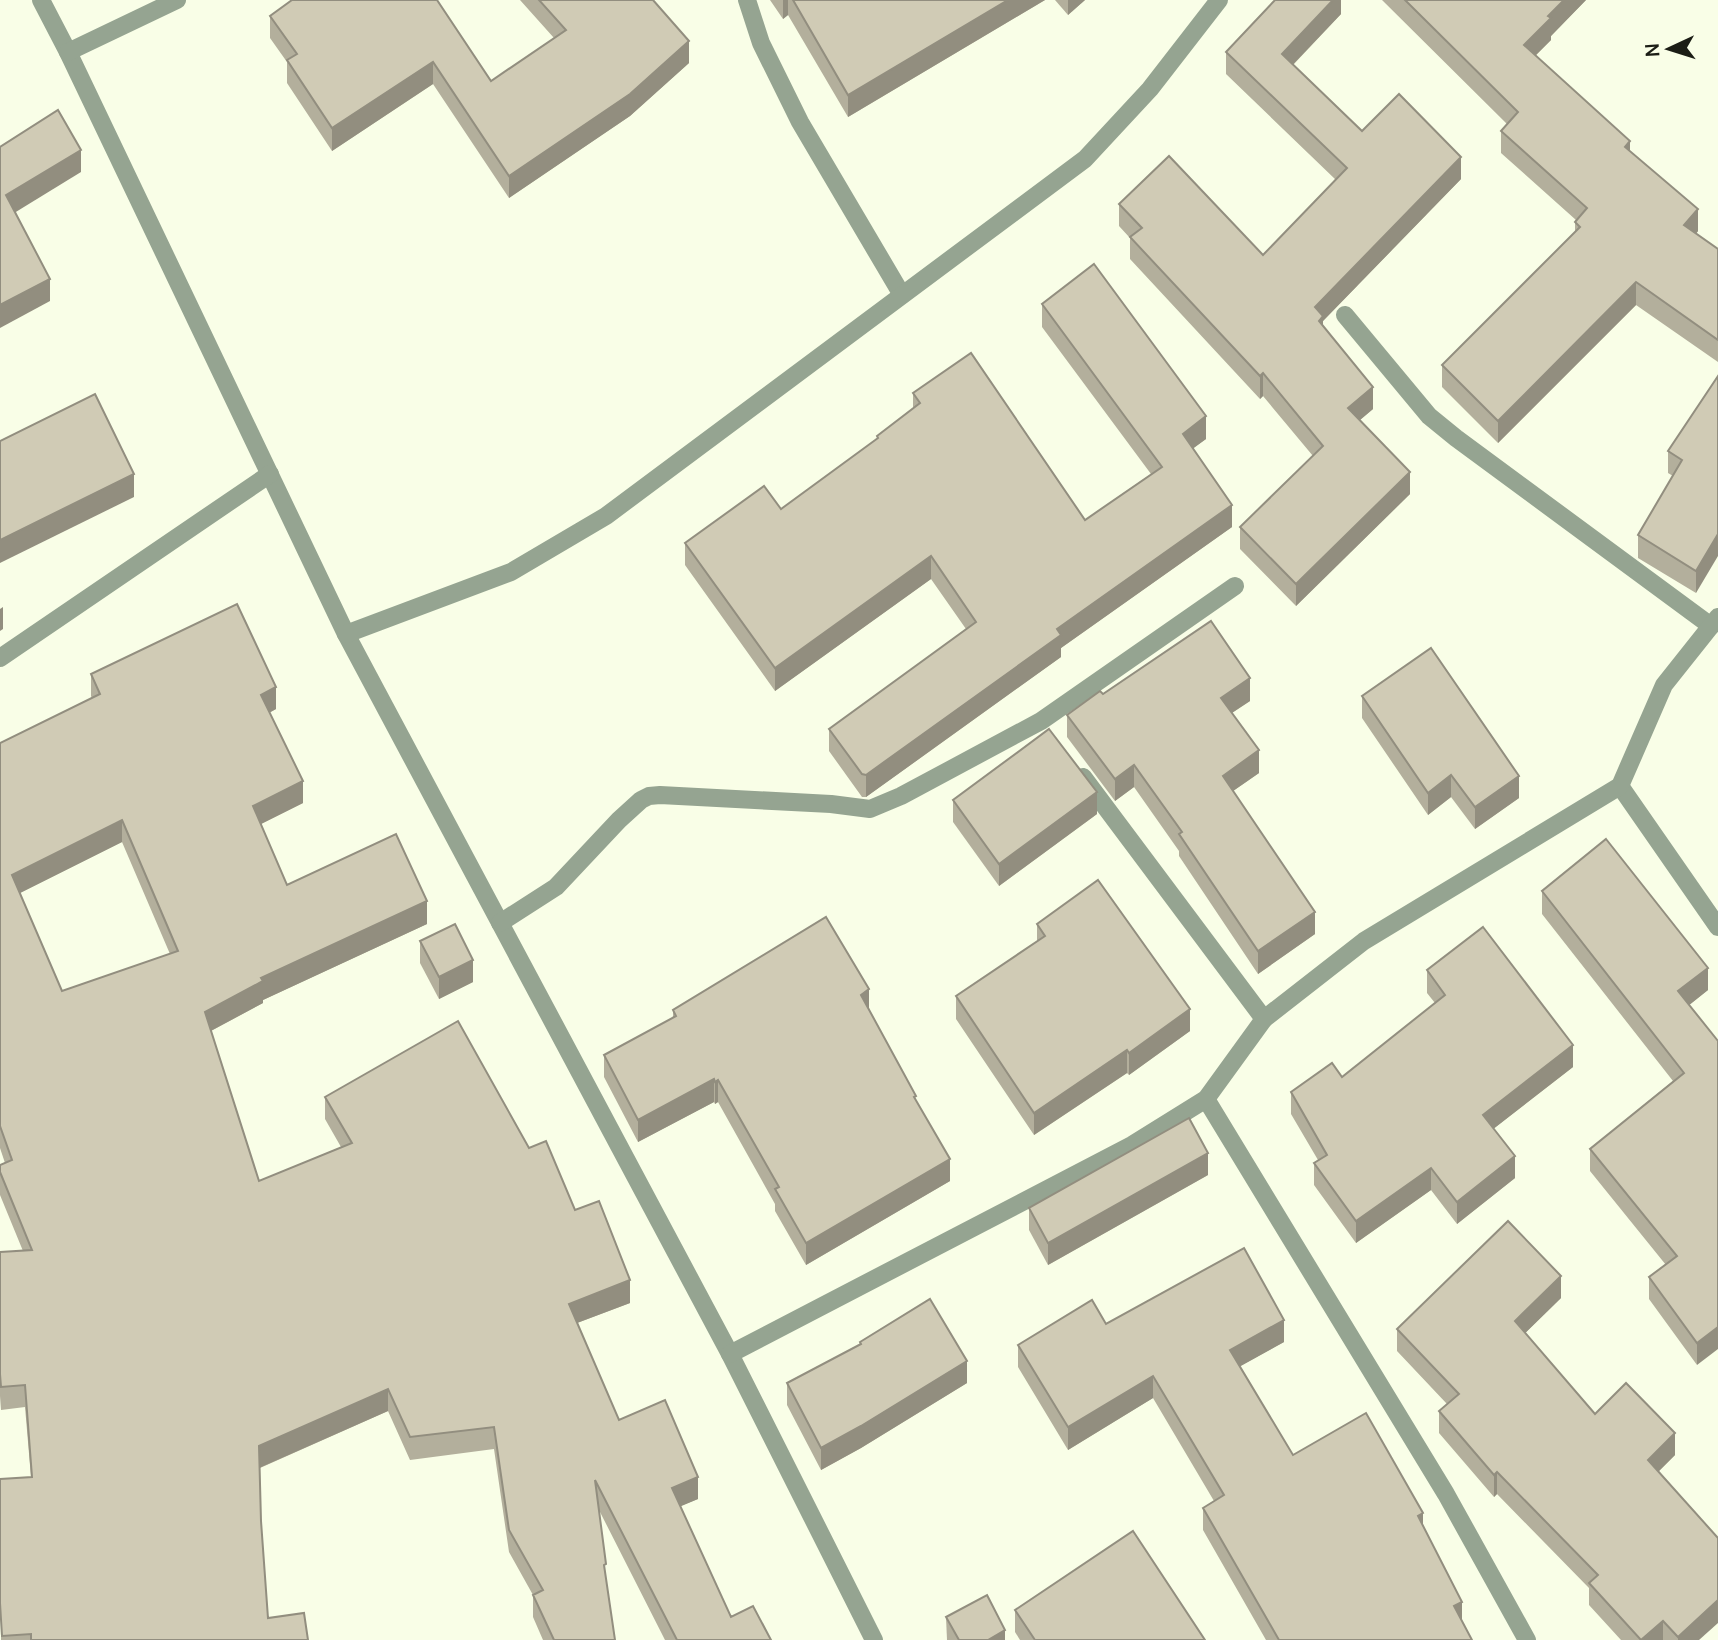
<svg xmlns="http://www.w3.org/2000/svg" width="1718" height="1640" viewBox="0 0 1718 1640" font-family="Manrope,sans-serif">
	<rect width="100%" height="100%" fill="#f9fee7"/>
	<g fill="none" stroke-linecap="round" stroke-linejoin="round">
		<g stroke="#95a491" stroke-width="18">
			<path d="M41 0 68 52 346 634 730 1354 874 1640"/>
			<path d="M747 0 761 43 800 122 902 295"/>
			<path d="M68 52 177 0"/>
			<path d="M1345 315 1429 416 1456 438 1711 626"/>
			<path d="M346 634 511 572 606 516 1085 159 1150 89 1219 0"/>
			<path d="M0 658 270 474"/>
			<path d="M1083 777 1264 1019"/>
			<path d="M1620 786 1718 927"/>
			<path d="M500 923 556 887 619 820 641 800 649 796 660 795 831 804 870 809 901 796 1041 721 1235 586"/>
			<path d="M1206 1099 1446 1494 1527 1640"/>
			<path d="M730 1354 1132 1145 1206 1099 1264 1019 1364 941 1620 786 1664 685 1718 617"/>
		</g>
	</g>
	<g fill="#b3af9c" fill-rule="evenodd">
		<path d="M292 0 491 81 554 38 520 0H653L689 63 630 116 509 198 433 84 332 151 287 83V62L270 38V16Z"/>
		<path d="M770 0H1045L848 117 788 15 783 19Z"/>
		<path d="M1055 0H1085L1068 15Z"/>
		<path d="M1341 0V14L1293 65 1362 131 1461 179 1323 321V326L1373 409 1360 420 1410 494 1296 606 1240 549V527L1313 456 1263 396 1260 399 1130 259V238L1119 226V204L1263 255 1336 180 1226 74V52Z"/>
		<path d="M1382 0H1586L1551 36V40L1535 56 1630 151 1698 231 1696 234 1718 249V362L1636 305 1498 443 1442 387V365L1575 232V222L1576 220 1501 153V131L1507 124Z"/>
		<path d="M1042 304 1206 439 1193 448 1232 527 1061 648V657L866 797H862L829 751V729L966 629 931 579 775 691 685 565V543L781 509 877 439V436L913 409V393L1085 520 1151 474 1042 327Z"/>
		<path d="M1718 376 1696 593 1638 558V535L1673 476 1668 473V451Z"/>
		<path d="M91 674 276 709 269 713 303 803 261 824 287 885 427 924 263 1000V1003L211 1031 259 1181 341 1147 325 1119V1097L529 1148 575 1210 630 1303 577 1323 619 1420 698 1499 680 1506 731 1617 771 1640H665L599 1510 606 1579 615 1640H543L533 1617V1595L509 1552 494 1449 410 1460 388 1411 260 1468 261 1521 268 1618 308 1640H1L0 1479 31 1477 25 1407 1 1410 0 1396V1252L23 1251 0 1195V1165L5 1163 0 1148V743L92 698 91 696ZM122 842 170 954 62 991 20 893Z"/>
		<path d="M1103 694 1250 701 1232 713 1259 773 1233 791 1315 934 1258 974 1179 856V851L1134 787 1115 801 1067 737V715Z"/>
		<path d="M1362 696 1519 798 1475 829 1451 797 1428 815 1362 718Z"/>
		<path d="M953 800 1097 814 999 886 953 822Z"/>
		<path d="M1542 891 1708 990 1689 1005 1718 1041 1697 1365 1649 1299V1277L1666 1265 1590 1171V1149L1673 1081 1542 914Z"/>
		<path d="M1037 924 1190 1031 1129 1075 1127 1073 1034 1135 956 1019V996L1037 942Z"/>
		<path d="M420 941 473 982 439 999 420 963Z"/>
		<path d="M1427 970 1573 1067 1493 1129 1515 1178 1457 1224 1431 1190 1356 1243 1314 1185V1163L1318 1160 1291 1114V1092L1342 1077 1435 1003 1427 993Z"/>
		<path d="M673 1010H869L916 1100 950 1181 806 1265 775 1211V1204L718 1102 715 1104 714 1102 638 1142 604 1077V1055L673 1018Z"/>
		<path d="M1208 1175 1048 1265 1029 1230V1208Z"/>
		<path d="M1561 1298 1525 1333 1595 1414 1675 1455 1658 1472 1699 1640H1621L1589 1605V1588L1497 1494 1494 1497 1439 1433V1411L1447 1404 1397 1351V1329Z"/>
		<path d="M1106 1324 1284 1342 1240 1366 1293 1455 1423 1526 1462 1621 1472 1640H1266L1203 1530V1508L1214 1501 1153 1398 1068 1450 1018 1367V1345Z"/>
		<path d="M860 1342 967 1383 861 1448 821 1470 787 1405V1383L860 1345Z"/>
		<path d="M1015 1610 1205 1640H1020L1015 1632Z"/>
		<path d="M946 1617 1005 1640H947Z"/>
	</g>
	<g fill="#928e7f">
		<path d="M783 0H788V15L783 19Z"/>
		<path d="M1008 0H1045L848 117V95Z"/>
		<path d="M1068 0H1085L1068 15Z"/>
		<path d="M1333 0H1341V14L1282 76V54Z"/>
		<path d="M1564 0H1586L1551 36V40L1524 67V45L1548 16Z"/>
		<path d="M689 41V63L630 116 509 198V176Z"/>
		<path d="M433 62V84L332 151V128Z"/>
		<path d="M1630 141V163L1625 147Z"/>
		<path d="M81 150V172L6 218V195Z"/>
		<path d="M1461 157V179L1323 321V339L1315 307Z"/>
		<path d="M1698 209V231L1684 248V225Z"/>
		<path d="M50 279V301L0 328V305Z"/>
		<path d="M1636 282V305L1498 443V421Z"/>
		<path d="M1263 373V396L1260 399V376Z"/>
		<path d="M1373 387V409L1348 430V408Z"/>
		<path d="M1206 416V439L1183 456V434Z"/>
		<path d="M1410 472V494L1296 606V584Z"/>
		<path d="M134 474V497L0 563V540Z"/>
		<path d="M1232 505V527L1061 648V657L866 797V775L1057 629Z"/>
		<path d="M1718 534V556L1696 593V571Z"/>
		<path d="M931 556V579L775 691V668Z"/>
		<path d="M3 607V629L0 631V609Z"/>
		<path d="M1250 678V701L1221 720V698Z"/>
		<path d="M276 687V709L261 717V695Z"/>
		<path d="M1259 750V773L1223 798V776Z"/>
		<path d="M1134 765V787L1115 801V779Z"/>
		<path d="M1451 775V797L1428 815V793Z"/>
		<path d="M1519 776V798L1475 829V807Z"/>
		<path d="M303 781V803L253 828V806Z"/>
		<path d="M1097 792V814L999 886V864Z"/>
		<path d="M122 820V842L12 897V875Z"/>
		<path d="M427 901V924L263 1000V1003L205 1034V1012L261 978Z"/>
		<path d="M1315 912V934L1258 974V951Z"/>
		<path d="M473 960V982L439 999V977Z"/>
		<path d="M1708 968V990L1678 1014V991Z"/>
		<path d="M869 989V1012L861 995Z"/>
		<path d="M1190 1009V1031L1129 1075V1053Z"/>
		<path d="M1573 1045V1067L1483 1137V1115Z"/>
		<path d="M1127 1050V1073L1034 1135V1113Z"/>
		<path d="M714 1079V1102L638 1142V1120Z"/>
		<path d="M718 1080V1102L715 1104V1082Z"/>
		<path d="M1208 1153V1175L1048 1265V1243Z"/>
		<path d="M1515 1156V1178L1457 1224V1202Z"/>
		<path d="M950 1159V1181L806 1265V1243Z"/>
		<path d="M1431 1168V1190L1356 1243V1221Z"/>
		<path d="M1561 1276V1298L1515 1343V1321Z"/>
		<path d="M630 1280V1303L569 1326V1304Z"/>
		<path d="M1284 1320V1342L1230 1372V1350Z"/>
		<path d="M1718 1327V1349L1697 1365V1343Z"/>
		<path d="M967 1361V1383L861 1448 821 1470V1448Z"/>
		<path d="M1153 1376V1398L1068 1450V1427Z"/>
		<path d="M388 1389V1411L259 1468V1446Z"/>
		<path d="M1675 1433V1455L1648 1482V1460Z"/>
		<path d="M1497 1472V1494L1494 1497V1475Z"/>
		<path d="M698 1477V1499L672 1510V1488Z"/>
		<path d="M1423 1513V1535L1418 1516Z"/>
		<path d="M1718 1600V1623L1699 1640H1678V1637Z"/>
		<path d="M1462 1602V1625L1454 1606Z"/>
		<path d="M1663 1621V1640H1642Z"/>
		<path d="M1005 1630V1640H988Z"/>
	</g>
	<g fill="#d0cbb5" stroke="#928e7f" stroke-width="2" fill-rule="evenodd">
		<path d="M292 0H437L491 81 566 30 539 0H653L689 41 630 94 509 176 433 62 332 128 287 60 297 54 270 16Z"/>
		<path d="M793 0H1008L848 95Z"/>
		<path d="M1275 0H1333L1282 54 1362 131 1399 94 1461 157 1315 307 1323 316 1319 321 1373 387 1348 408 1410 472 1296 584 1240 527 1323 446 1263 373 1260 376 1130 237 1142 228 1119 204 1169 156 1263 255 1347 168 1226 52Z"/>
		<path d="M1405 0H1564L1548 16 1551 18 1524 45 1630 141 1625 147 1698 209 1684 225 1718 249V340L1636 282 1498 421 1442 365 1580 227 1575 222 1587 208 1501 131 1518 112Z"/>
		<path d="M58 110 81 150 6 195 50 279 0 305V147Z"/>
		<path d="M1094 264 1206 416 1183 434 1232 505 1057 629 1061 635 866 775 862 774 829 729 976 622 931 556 775 668 685 543 764 486 781 509 878 438 877 436 920 403 913 393 971 353 1085 520 1162 467 1042 304Z"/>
		<path d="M1718 376V534L1696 571 1638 535 1682 460 1668 451Z"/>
		<path d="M95 394 134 474 0 540V441Z"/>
		<path d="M237 604 276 687 261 695 303 781 253 806 287 885 396 834 427 901 261 978 263 981 205 1012 259 1181 352 1143 325 1097 458 1021 529 1148 546 1141 575 1210 599 1201 630 1280 569 1304 619 1420 665 1400 698 1477 672 1488 731 1617 753 1606 771 1640H677L595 1480 606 1564 604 1565 615 1640H554L533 1595 543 1590 509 1530 494 1427 410 1437 388 1389 259 1446 261 1521 268 1618 304 1613 308 1640H31V1634L2 1636 0 1603V1479L32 1477 25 1385 1 1387 0 1374V1252L32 1250 0 1172V1165L12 1160 0 1126V743L100 694 91 674ZM122 820 178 951 62 991 12 875Z"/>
		<path d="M1211 621 1250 678 1221 698 1259 750 1223 776 1315 912 1258 951 1179 834 1182 832 1134 765 1115 779 1067 715 1100 691 1103 694Z"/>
		<path d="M1431 648 1519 776 1475 807 1451 775 1428 793 1362 696Z"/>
		<path d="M1049 729 1097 792 999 864 953 800Z"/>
		<path d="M1606 839 1708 968 1678 991 1718 1041V1327L1697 1343 1649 1277 1677 1256 1590 1149 1684 1073 1542 891Z"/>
		<path d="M1098 880 1190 1009 1129 1053 1127 1050 1034 1113 956 996 1045 936 1037 924Z"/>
		<path d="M826 917 869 989 861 995 916 1096 914 1097 950 1159 806 1243 775 1189 779 1187 718 1080 715 1082 714 1079 638 1120 604 1055 676 1016 673 1010Z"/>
		<path d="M455 924 473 960 439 977 420 941Z"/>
		<path d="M1483 927 1573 1045 1483 1115 1515 1156 1457 1202 1431 1168 1356 1221 1314 1163 1327 1155 1291 1092 1332 1063 1342 1077 1445 995 1427 970Z"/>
		<path d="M1189 1118 1208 1153 1048 1243 1029 1208Z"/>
		<path d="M1508 1221 1561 1276 1515 1321 1595 1414 1626 1383 1675 1433 1648 1460 1718 1538V1600L1678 1637 1663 1621 1641 1640 1589 1583 1598 1575 1497 1472 1494 1475 1439 1411 1459 1394 1397 1329Z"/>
		<path d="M1244 1248 1284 1320 1230 1350 1293 1455 1366 1413 1423 1513 1418 1516 1462 1602 1454 1606 1472 1640H1279L1203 1508 1224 1495 1153 1376 1068 1427 1018 1345 1092 1300 1106 1324Z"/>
		<path d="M930 1299 967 1361 861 1426 821 1448 787 1383 861 1344 860 1342Z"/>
		<path d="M1133 1531 1205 1640H1035L1015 1610Z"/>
		<path d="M987 1595 1005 1630 988 1640H959L946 1617Z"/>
	</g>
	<g transform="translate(1669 49) rotate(266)" stroke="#f9fee7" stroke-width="5" paint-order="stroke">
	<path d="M0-5L12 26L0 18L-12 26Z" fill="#1b1d15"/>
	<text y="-10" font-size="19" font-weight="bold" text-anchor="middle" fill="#1b1d15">N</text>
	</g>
</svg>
